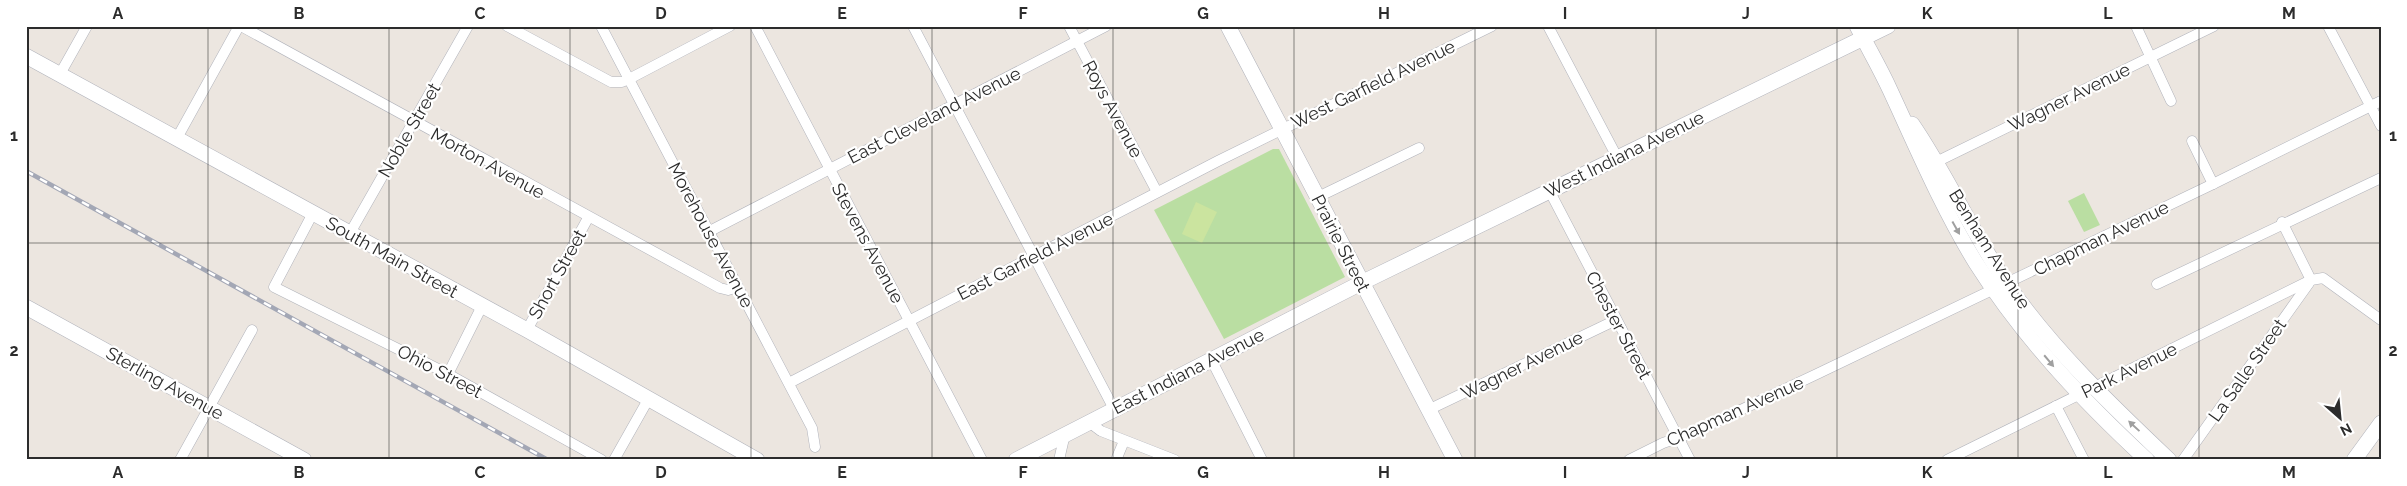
<svg xmlns="http://www.w3.org/2000/svg" width="2407" height="486" viewBox="0 0 2407 486" font-family="Raleway,sans-serif">
	<rect width="100%" height="100%" fill="#ece6e0"/>
	<g fill="#badea2">
		<path d="M1273 149H1279L1345 277 1224 339 1154 210Z"/>
		<path d="M2084 193 2100 225 2084 232 2068 201Z"/>
	</g>
	<path fill="#cbe49f" d="M1196 202 1217 212 1202 243 1182 234Z"/>
	<g fill="none" stroke-linecap="round" stroke-linejoin="round">
		<defs>
			<g id="street">
				<path d="M241 26 720 288 728 290 738 287"/>
				<path d="M507 26 611 82H622L629 79 730 26"/>
				<path d="M601 26 812 428 815 447"/>
				<path d="M755 26 982 460"/>
				<path d="M913 26 1114 409"/>
				<path d="M1069 26 1157 192"/>
				<path d="M1548 26 1617 157"/>
				<path d="M2136 26 2171 101"/>
				<path d="M2328 26 2381 126"/>
				<path d="M60 74 87 26"/>
				<path d="M177 138 239 26"/>
				<path d="M2192 141 2213 184"/>
				<path d="M1932 164 2214 26"/>
				<path d="M1549 190 1690 460"/>
				<path d="M1318 197 1419 148"/>
				<path d="M313 213 274 287 448 374 602 460"/>
				<path d="M2282 222 2311 280 2323 278 2381 320"/>
				<path d="M710 231 1106 26"/>
				<path d="M350 233 468 26"/>
				<path d="M2157 284 2381 178"/>
				<path d="M527 330 588 218"/>
				<path d="M1211 359 1262 460"/>
				<path d="M448 374 482 306"/>
				<path d="M789 383 1218 161 1492 26"/>
				<path d="M2056 406 2084 460"/>
				<path d="M1428 410 1616 320"/>
				<path d="M1089 422 1101 431 1175 460"/>
				<path d="M180 460 252 330"/>
				<path d="M614 460 649 398"/>
				<path d="M1059 460 1065 434"/>
				<path d="M1116 460 1124 441"/>
				<path d="M1629 460 1663 443 1692 433 1819 373 2213 184 2381 101"/>
				<path d="M1947 460 2311 280"/>
				<path d="M2183 460 2309 283"/>
			</g>
			<g id="secondary">
				<path d="M1228 26 1455 460"/>
				<path d="M1857 26C1868 48 1880 68 1890 90 1917 148 1942 208 1976 263 2023 337 2082 400 2147 460"/>
				<path d="M26 56 527 330 757 460"/>
				<path d="M1912 124C1947 175 1972 233 2007 284 2053 350 2111 405 2169 460"/>
				<path d="M26 307 304 460"/>
				<path d="M1016 460 1361 283 1888 26"/>
				<path d="M2354 460 2381 423"/>
			</g>
		</defs>
		<use href="#street" stroke="#b1b3bb" stroke-width="11"/>
		<use href="#secondary" stroke="#b1b3bb" stroke-width="16"/>
		<use href="#street" stroke="#fff" stroke-width="10"/>
		<use href="#secondary" stroke="#fff" stroke-width="15"/>
		<defs>
			<path id="rail" d="M26 171 548 460"/>
		</defs>
		<use href="#rail" stroke="#a3a7b5" stroke-width="4.5"/>
		<use href="#rail" stroke="#fff" stroke-width="2.5" stroke-dasharray="8" stroke-linecap="butt"/>
	</g>
	<defs><path id="oneway-solid" d="M-6-.8H1V-3.2L6.5 0L1 3.2V.8H-6Z" transform="scale(1.25)"/></defs>
	<g fill="#a0a0a0">
		<use href="#oneway-solid" transform="translate(1956 228) rotate(61)"/>
		<use href="#oneway-solid" transform="translate(2049 361) rotate(50)"/>
		<use href="#oneway-solid" transform="translate(2134 426) rotate(-137)"/>
	</g>
	<path fill="none" stroke="#2c2c2c" stroke-width="1" stroke-opacity="0.55" d="M208 26V460M389 26V460M570 26V460M751 26V460M932 26V460M1113 26V460M1294 26V460M1475 26V460M1656 26V460M1837 26V460M2018 26V460M2199 26V460M26 243H2381"/>
	<g text-anchor="middle" dominant-baseline="central" stroke-width="4.5" stroke-linejoin="round" paint-order="stroke">
		<g font-size="18" fill="#2c2c2c" stroke="#fff">
			<text transform="translate(1373 84) rotate(-26)">West Garfield Avenue</text>
			<text transform="translate(2069 97) rotate(-26)">Wagner Avenue</text>
			<text transform="translate(1113 109) rotate(62)">Roys Avenue</text>
			<text transform="translate(934 115) rotate(-27)">East Cleveland Avenue</text>
			<text transform="translate(409 130) rotate(-60)">Noble Street</text>
			<text transform="translate(1624 154) rotate(-26)">West Indiana Avenue</text>
			<text transform="translate(488 163) rotate(29)">Morton Avenue</text>
			<text transform="translate(711 235) rotate(62)">Morehouse Avenue</text>
			<text transform="translate(2101 238) rotate(-26)">Chapman Avenue</text>
			<text transform="translate(868 243) rotate(62)">Stevens Avenue</text>
			<text transform="translate(1341 243) rotate(63)">Prairie Street</text>
			<text transform="translate(1990 249) rotate(58)">Benham Avenue</text>
			<text transform="translate(1035 256) rotate(-27)">East Garfield Avenue</text>
			<text transform="translate(392 257) rotate(29)">South Main Street</text>
			<text transform="translate(557 274) rotate(-61)">Short Street</text>
			<text transform="translate(1619 325) rotate(62)">Chester Street</text>
			<text transform="translate(1522 365) rotate(-26)">Wagner Avenue</text>
			<text transform="translate(2129 370) rotate(-26)">Park Avenue</text>
			<text transform="translate(2247 370) rotate(-55)">La Salle Street</text>
			<text transform="translate(440 371) rotate(28)">Ohio Street</text>
			<text transform="translate(1188 371) rotate(-27)">East Indiana Avenue</text>
			<text transform="translate(165 383) rotate(29)">Sterling Avenue</text>
			<text transform="translate(1735 411) rotate(-24)">Chapman Avenue</text>
		</g>
	</g>
	<rect width="2407" height="486" fill="none" stroke="#ffffff" stroke-width="55"/>
	<g transform="translate(2340 418) rotate(153)" stroke="#ffffff" stroke-width="4" paint-order="stroke">
	<path d="M0-4L9 19L0 12L-9 19Z" fill="#2c2c2c"/>
	<text y="-8" font-size="14" font-weight="bold" text-anchor="middle" fill="#2c2c2c">N</text>
	</g>
	<rect x="28" y="28" width="2352" height="430" fill="none" stroke="#2c2c2c" stroke-width="2"/>
	<g font-size="16" text-anchor="middle" font-weight="bold" fill="#2c2c2c">
		<text x="118" y="19">A</text>
		<text x="299" y="19">B</text>
		<text x="480" y="19">C</text>
		<text x="661" y="19">D</text>
		<text x="842" y="19">E</text>
		<text x="1023" y="19">F</text>
		<text x="1203" y="19">G</text>
		<text x="1384" y="19">H</text>
		<text x="1565" y="19">I</text>
		<text x="1746" y="19">J</text>
		<text x="1927" y="19">K</text>
		<text x="2108" y="19">L</text>
		<text x="2289" y="19">M</text>
		<text x="14" y="141">1</text>
		<text x="2393" y="141">1</text>
		<text x="14" y="356">2</text>
		<text x="2393" y="356">2</text>
		<text x="118" y="478">A</text>
		<text x="299" y="478">B</text>
		<text x="480" y="478">C</text>
		<text x="661" y="478">D</text>
		<text x="842" y="478">E</text>
		<text x="1023" y="478">F</text>
		<text x="1203" y="478">G</text>
		<text x="1384" y="478">H</text>
		<text x="1565" y="478">I</text>
		<text x="1746" y="478">J</text>
		<text x="1927" y="478">K</text>
		<text x="2108" y="478">L</text>
		<text x="2289" y="478">M</text>
	</g>
</svg>
